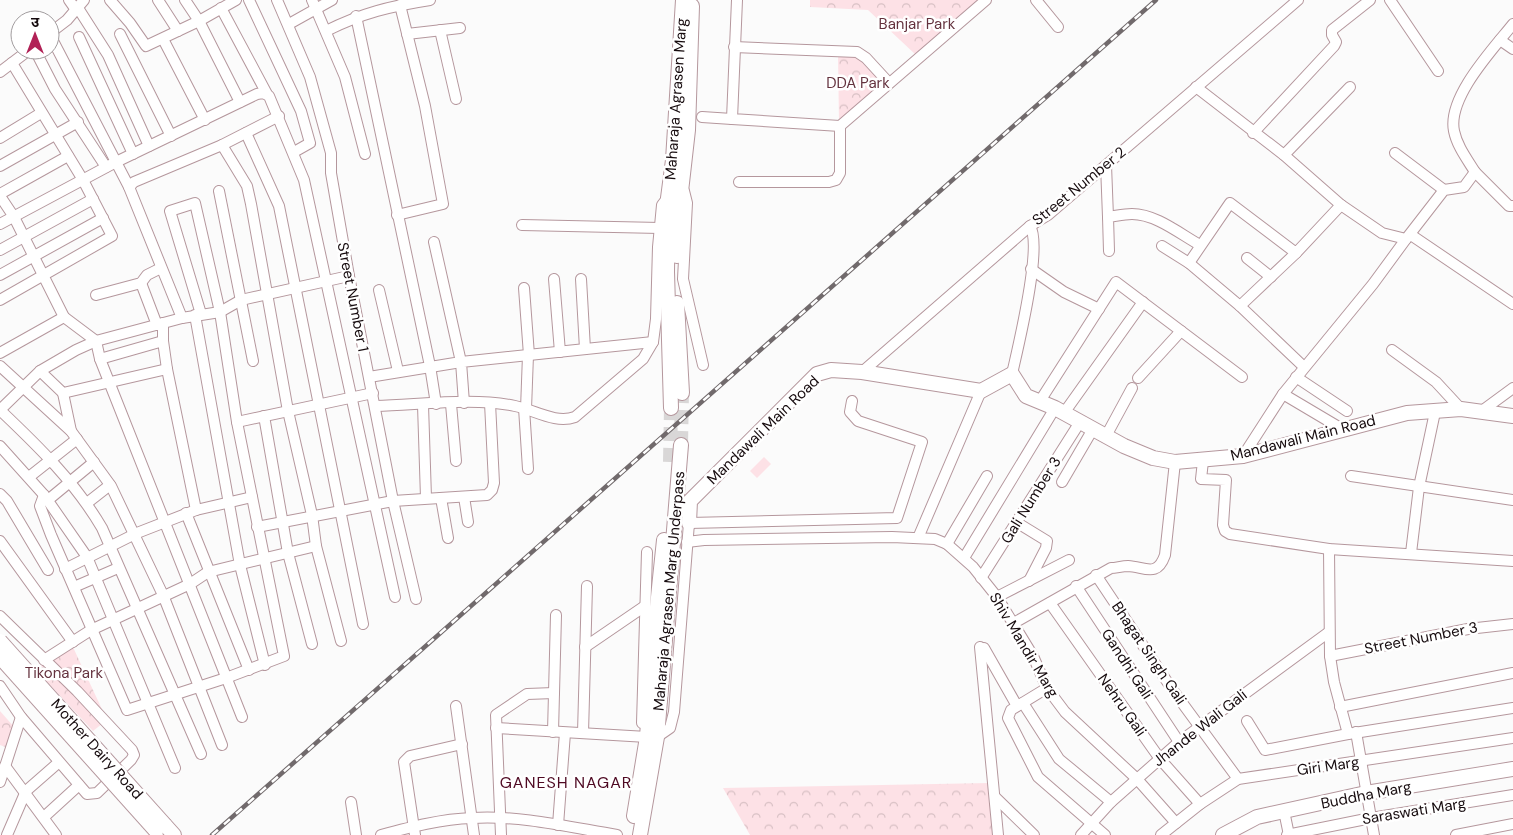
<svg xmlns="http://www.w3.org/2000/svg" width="1513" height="835" viewBox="0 0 1513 835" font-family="'DM Sans','Noto Sans Devanagari',sans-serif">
	<defs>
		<pattern id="park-crowns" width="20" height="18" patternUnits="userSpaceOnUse" patternTransform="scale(1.25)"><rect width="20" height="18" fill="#fde1e6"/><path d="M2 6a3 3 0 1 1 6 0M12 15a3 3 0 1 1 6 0" fill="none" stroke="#d8c0c4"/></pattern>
	</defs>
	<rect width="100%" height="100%" fill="#fbfbfb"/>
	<g fill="url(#park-crowns)">
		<path d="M810 0H979L916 55 868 10 810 7Z"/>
		<path d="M838 54 855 55 885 83 839 123Z"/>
		<path d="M72 645 107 720 93 731 35 669Z"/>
		<path d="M0 711 15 728 8 748 0 745Z"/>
		<path d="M989 783 993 835H750L723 788Z"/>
	</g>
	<path fill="#fde1e6" d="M764 457 771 464 757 478 750 471Z"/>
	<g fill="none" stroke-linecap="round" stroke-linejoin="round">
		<g stroke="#d9d7d7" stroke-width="14" stroke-dasharray="14 7" stroke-linecap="butt">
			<path d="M681 445 682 393"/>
			<path d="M670 462 671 408"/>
		</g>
		<defs>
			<g id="street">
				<path d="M69 0 76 10"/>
				<path d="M110 0 130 23 146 46 199 21 236 0"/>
				<path d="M158 0 178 31"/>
				<path d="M185 0 199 21 240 102"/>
				<path d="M249 0 301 111 310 143 294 152"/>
				<path d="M277 0 310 77 331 153V173L349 276 393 501 416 599"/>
				<path d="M312 0 345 77 365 154"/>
				<path d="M737 0 732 119 840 126V173L836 180 829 182H739"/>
				<path d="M1036 0 1058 27"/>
				<path d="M1390 0 1438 71"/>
				<path d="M78 8 108 55 149 146"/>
				<path d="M221 8 267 94"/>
				<path d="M356 16 430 366 436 404"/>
				<path d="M289 24 332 0"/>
				<path d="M440 30 456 99"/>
				<path d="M326 31C362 13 391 6 430 0"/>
				<path d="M50 33 67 20 84 0"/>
				<path d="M120 34 171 136"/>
				<path d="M407 34 460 28"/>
				<path d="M50 35 129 187 182 318"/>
				<path d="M79 37 133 154"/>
				<path d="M163 39 205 120"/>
				<path d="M1500 40 1513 49"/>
				<path d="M734 47 857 52 866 58 889 83"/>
				<path d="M35 50 55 89 106 167"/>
				<path d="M0 72 29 50"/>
				<path d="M1196 87 1284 155 1341 205 1382 233 1406 239 1444 190 1464 187 1475 172C1467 159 1457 146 1454 131 1447 97 1494 48 1513 24"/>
				<path d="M702 117 732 119"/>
				<path d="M840 126 986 0"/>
				<path d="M246 133 279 206 363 624"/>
				<path d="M1253 133 1334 46 1336 42 1332 35V30L1370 0"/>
				<path d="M0 138 41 113"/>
				<path d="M222 145 247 186 251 204 288 411 312 515 316 546 341 641"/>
				<path d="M1395 153 1444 190"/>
				<path d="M1284 155 1350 87"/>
				<path d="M1106 165 1108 217"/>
				<path d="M0 166 78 122"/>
				<path d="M1475 172 1509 206H1513"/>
				<path d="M129 187 134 182 222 145 279 116"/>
				<path d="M219 191 253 361"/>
				<path d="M684 191 687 203 683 279 703 365"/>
				<path d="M0 194 68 156"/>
				<path d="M0 196 14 217 64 317 96 341 100 359 242 717"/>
				<path d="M397 215 443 204 425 106 400 5"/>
				<path d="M0 224 116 162 257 94 263 93 269 96 304 180 395 597"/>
				<path d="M522 225 660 228"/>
				<path d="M1411 235 1513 304"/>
				<path d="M1162 246 1189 263 1230 203 1296 253 1341 205"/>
				<path d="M0 250 93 199"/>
				<path d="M1109 251 1108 217C1116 216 1124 214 1132 214 1156 214 1180 234 1200 245"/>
				<path d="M1247 258 1271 277"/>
				<path d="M1189 263 1240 306 1304 367"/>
				<path d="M1031 269 1064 292 1099 309"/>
				<path d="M0 275 103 218"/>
				<path d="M554 279 560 352"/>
				<path d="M581 279 585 349"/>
				<path d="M141 283 157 325"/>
				<path d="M524 288 529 355"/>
				<path d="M379 290 398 371"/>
				<path d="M96 295 141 283 147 275 161 268"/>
				<path d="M0 300 112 236 83 180 12 63"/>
				<path d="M1240 306 1296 253"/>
				<path d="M195 315 240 565 265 665"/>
				<path d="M163 323V341L167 369 196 510"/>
				<path d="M1392 350 1436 382 1461 409"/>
				<path d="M0 353 64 317"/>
				<path d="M100 359 163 341"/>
				<path d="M0 366 71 431 111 486 163 595 222 745"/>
				<path d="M40 371 63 393 167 369"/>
				<path d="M862 372 1030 226 1048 215 1298 0"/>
				<path d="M1012 374C1018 347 1043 246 1030 226"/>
				<path d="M369 377 461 362 434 242"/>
				<path d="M1296 377 1347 411"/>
				<path d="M1138 378 1181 331"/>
				<path d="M63 393 71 431"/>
				<path d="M1283 394 1342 429"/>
				<path d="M1040 401 1116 282 1242 377"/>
				<path d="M464 403 461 362 653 342"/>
				<path d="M451 404 456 461"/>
				<path d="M423 405 426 498"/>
				<path d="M376 406C419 405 473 397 515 406 535 410 555 424 575 417L643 359 653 342 656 319 658 247 662 205 665 201"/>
				<path d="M524 408 528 469"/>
				<path d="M526 409 528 355"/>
				<path d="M0 410C39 447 75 482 102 528L201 754"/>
				<path d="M0 410 40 371 76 350 96 341 182 318 220 312 241 300 349 276"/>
				<path d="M1064 413 1143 302"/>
				<path d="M1479 413 1513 388"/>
				<path d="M264 416 288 553 312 644"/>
				<path d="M237 422 373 393"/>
				<path d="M1106 436 1132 388"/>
				<path d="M0 446 44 495 87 557 175 768"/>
				<path d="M1243 456 1283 394 1373 284 1406 239"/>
				<path d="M1203 461 1201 479 1226 480 1223 525 1225 531 1230 534 1329 549 1513 561"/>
				<path d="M1351 476 1513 500"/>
				<path d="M29 477 77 439"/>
				<path d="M1062 482 1093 429"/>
				<path d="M0 494 7 501 48 570"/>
				<path d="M44 495 40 506 51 535 127 710 226 678 284 656 237 422 220 312 195 203 170 211 201 314"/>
				<path d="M464 497 468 522"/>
				<path d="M441 498 448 538"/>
				<path d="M48 500 94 462"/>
				<path d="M87 503 110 485"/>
				<path d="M186 513 249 670"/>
				<path d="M1016 522 1047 541 1046 548 1029 581"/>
				<path d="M257 527 393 501 487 495 492 490 494 483 490 403"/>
				<path d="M918 538 981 391"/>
				<path d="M0 541 73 642"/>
				<path d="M687 542 704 540 892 537 935 539 947 544 973 567 997 597 1033 656 1047 688 1065 712 1137 779 1176 823"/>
				<path d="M947 544 987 476"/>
				<path d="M1329 549 1330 656 1334 682 1348 734 1513 708"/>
				<path d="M1411 553 1419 487 1435 412"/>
				<path d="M964 558 1055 408"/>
				<path d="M65 569 137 533 196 510 252 497"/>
				<path d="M1096 575 1172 689 1238 779"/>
				<path d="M981 578 1080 422"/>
				<path d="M1076 586 1179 742"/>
				<path d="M74 587 118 568"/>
				<path d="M997 597 1069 560"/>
				<path d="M1050 603 1160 759 1200 804"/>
				<path d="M0 616 77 691 132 750 134 755 131 760 97 793 87 794 21 717 0 686"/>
				<path d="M1012 624 1111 568C1116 568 1122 566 1128 566 1145 567 1157 578 1165 555L1175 462"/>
				<path d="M585 647 645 606"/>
				<path d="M980 647 998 835"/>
				<path d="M984 648 1017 706"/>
				<path d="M1330 656 1468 629 1513 624"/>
				<path d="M44 660 91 630 190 584 208 572 316 546"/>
				<path d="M1047 688 1011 710 1008 718 1038 777 1105 835"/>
				<path d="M1023 703 1059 759 1111 802"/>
				<path d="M456 706 474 835"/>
				<path d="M1340 707 1513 673"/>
				<path d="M1247 721 1265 750 1348 734"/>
				<path d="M642 723 647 552"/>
				<path d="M496 728 647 737H657L670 728 674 712 689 523 897 518 922 442 858 421 850 412 852 401"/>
				<path d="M553 732 556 615"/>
				<path d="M1356 732 1374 835"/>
				<path d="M583 733 587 586"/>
				<path d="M5 766 56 835"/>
				<path d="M0 782 21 717"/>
				<path d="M995 797 1034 835"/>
				<path d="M351 802 356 835"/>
				<path d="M1284 811 1289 835"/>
				<path d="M44 817 79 785"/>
				<path d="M558 825 565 733"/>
				<path d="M7 835 26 791 58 763"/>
				<path d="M381 835C411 827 441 819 472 818 520 815 569 827 617 835"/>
				<path d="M415 835 404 762 410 756 462 744"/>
				<path d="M501 835 496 715 527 694 554 693"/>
				<path d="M1081 835 1111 802 1179 742 1329 632"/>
				<path d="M1161 835 1200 804 1238 779 1513 738"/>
				<path d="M1287 835 1371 818 1513 795"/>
				<path d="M1456 835 1513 824"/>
			</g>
			<g id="secondary">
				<path d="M677 256 679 209 688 130 692 6"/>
				<path d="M677 303 682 393"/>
				<path d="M671 408 667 272 668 198 673 160 683 0"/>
				<path d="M689 523 690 501 817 374 831 370 862 372 981 391 1012 374 1026 396 1055 408 1124 446 1153 458 1175 462 1243 456 1407 413 1461 409 1513 416"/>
				<path d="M634 816 647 737 655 626 664 540"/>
				<path d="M165 825 174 835"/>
				<path d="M640 835 657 737 681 445"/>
				<path d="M1223 835 1257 817 1366 793 1513 769"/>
			</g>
		</defs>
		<use href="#street" stroke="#b5979d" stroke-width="12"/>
		<use href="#secondary" stroke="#b5979d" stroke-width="16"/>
		<use href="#street" stroke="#fff" stroke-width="10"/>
		<use href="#secondary" stroke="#fff" stroke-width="14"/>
		<defs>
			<path id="rail" d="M212 835 1156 0"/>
		</defs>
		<use href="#rail" stroke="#716a6c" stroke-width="4.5"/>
		<use href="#rail" stroke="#fff" stroke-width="2.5" stroke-dasharray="8" stroke-linecap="butt"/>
		<defs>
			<g id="secondary-bridge">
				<path d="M0 641 165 825"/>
				<path d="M0 657 156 831"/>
			</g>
		</defs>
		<use href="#secondary-bridge" stroke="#b5979d" stroke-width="16" stroke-linecap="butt"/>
		<use href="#secondary-bridge" stroke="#fff" stroke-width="14"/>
	</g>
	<g text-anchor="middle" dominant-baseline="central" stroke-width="5" stroke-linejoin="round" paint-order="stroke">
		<g font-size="15" fill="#64323e" stroke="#fff">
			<text x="917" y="24">Banjar Park</text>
			<text x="858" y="83">DDA Park</text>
			<text x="64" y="673">Tikona Park</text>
		</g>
		<g font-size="15" fill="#160b0e" stroke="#fff">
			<text transform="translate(676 99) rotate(-86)">Maharaja Agrasen Marg</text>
			<text transform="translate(1079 186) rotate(-39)">Street Number 2</text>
			<text transform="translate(353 297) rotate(79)">Street Number 1</text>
			<text transform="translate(763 430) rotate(-44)">Mandawali Main Road</text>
			<text transform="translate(1303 438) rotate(-14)">Mandawali Main Road</text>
			<text transform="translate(1031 500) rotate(-58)">Gali Number 3</text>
			<text transform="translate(669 591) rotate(-85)">Maharaja Agrasen Marg Underpass</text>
			<text transform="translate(1421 638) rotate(-11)">Street Number 3</text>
			<text transform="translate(1024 645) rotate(59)">Shiv Mandir Marg</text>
			<text transform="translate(1149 653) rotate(56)">Bhagat Singh Gali</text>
			<text transform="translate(1127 664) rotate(57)">Gandhi Gali</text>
			<text transform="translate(1122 705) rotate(55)">Nehru Gali</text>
			<text transform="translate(1200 728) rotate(-38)">Jhande Wali Gali</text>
			<text transform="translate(97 749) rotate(48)">Mother Dairy Road</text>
			<text transform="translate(1328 766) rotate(-8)">Giri Marg</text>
			<text transform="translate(1366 795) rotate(-11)">Buddha Marg</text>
			<text transform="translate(1414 811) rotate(-9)">Saraswati Marg</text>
		</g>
		<g font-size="16" letter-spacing="1" fill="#4f0a23" stroke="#fff">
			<text x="566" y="782">GANESH NAGAR</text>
		</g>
	</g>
	<g transform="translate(35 35)"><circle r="24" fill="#ffffff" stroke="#a29d9f"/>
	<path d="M0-4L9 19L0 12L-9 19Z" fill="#b12156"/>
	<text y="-8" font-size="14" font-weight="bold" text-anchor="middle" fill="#160b0e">उ</text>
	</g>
</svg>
